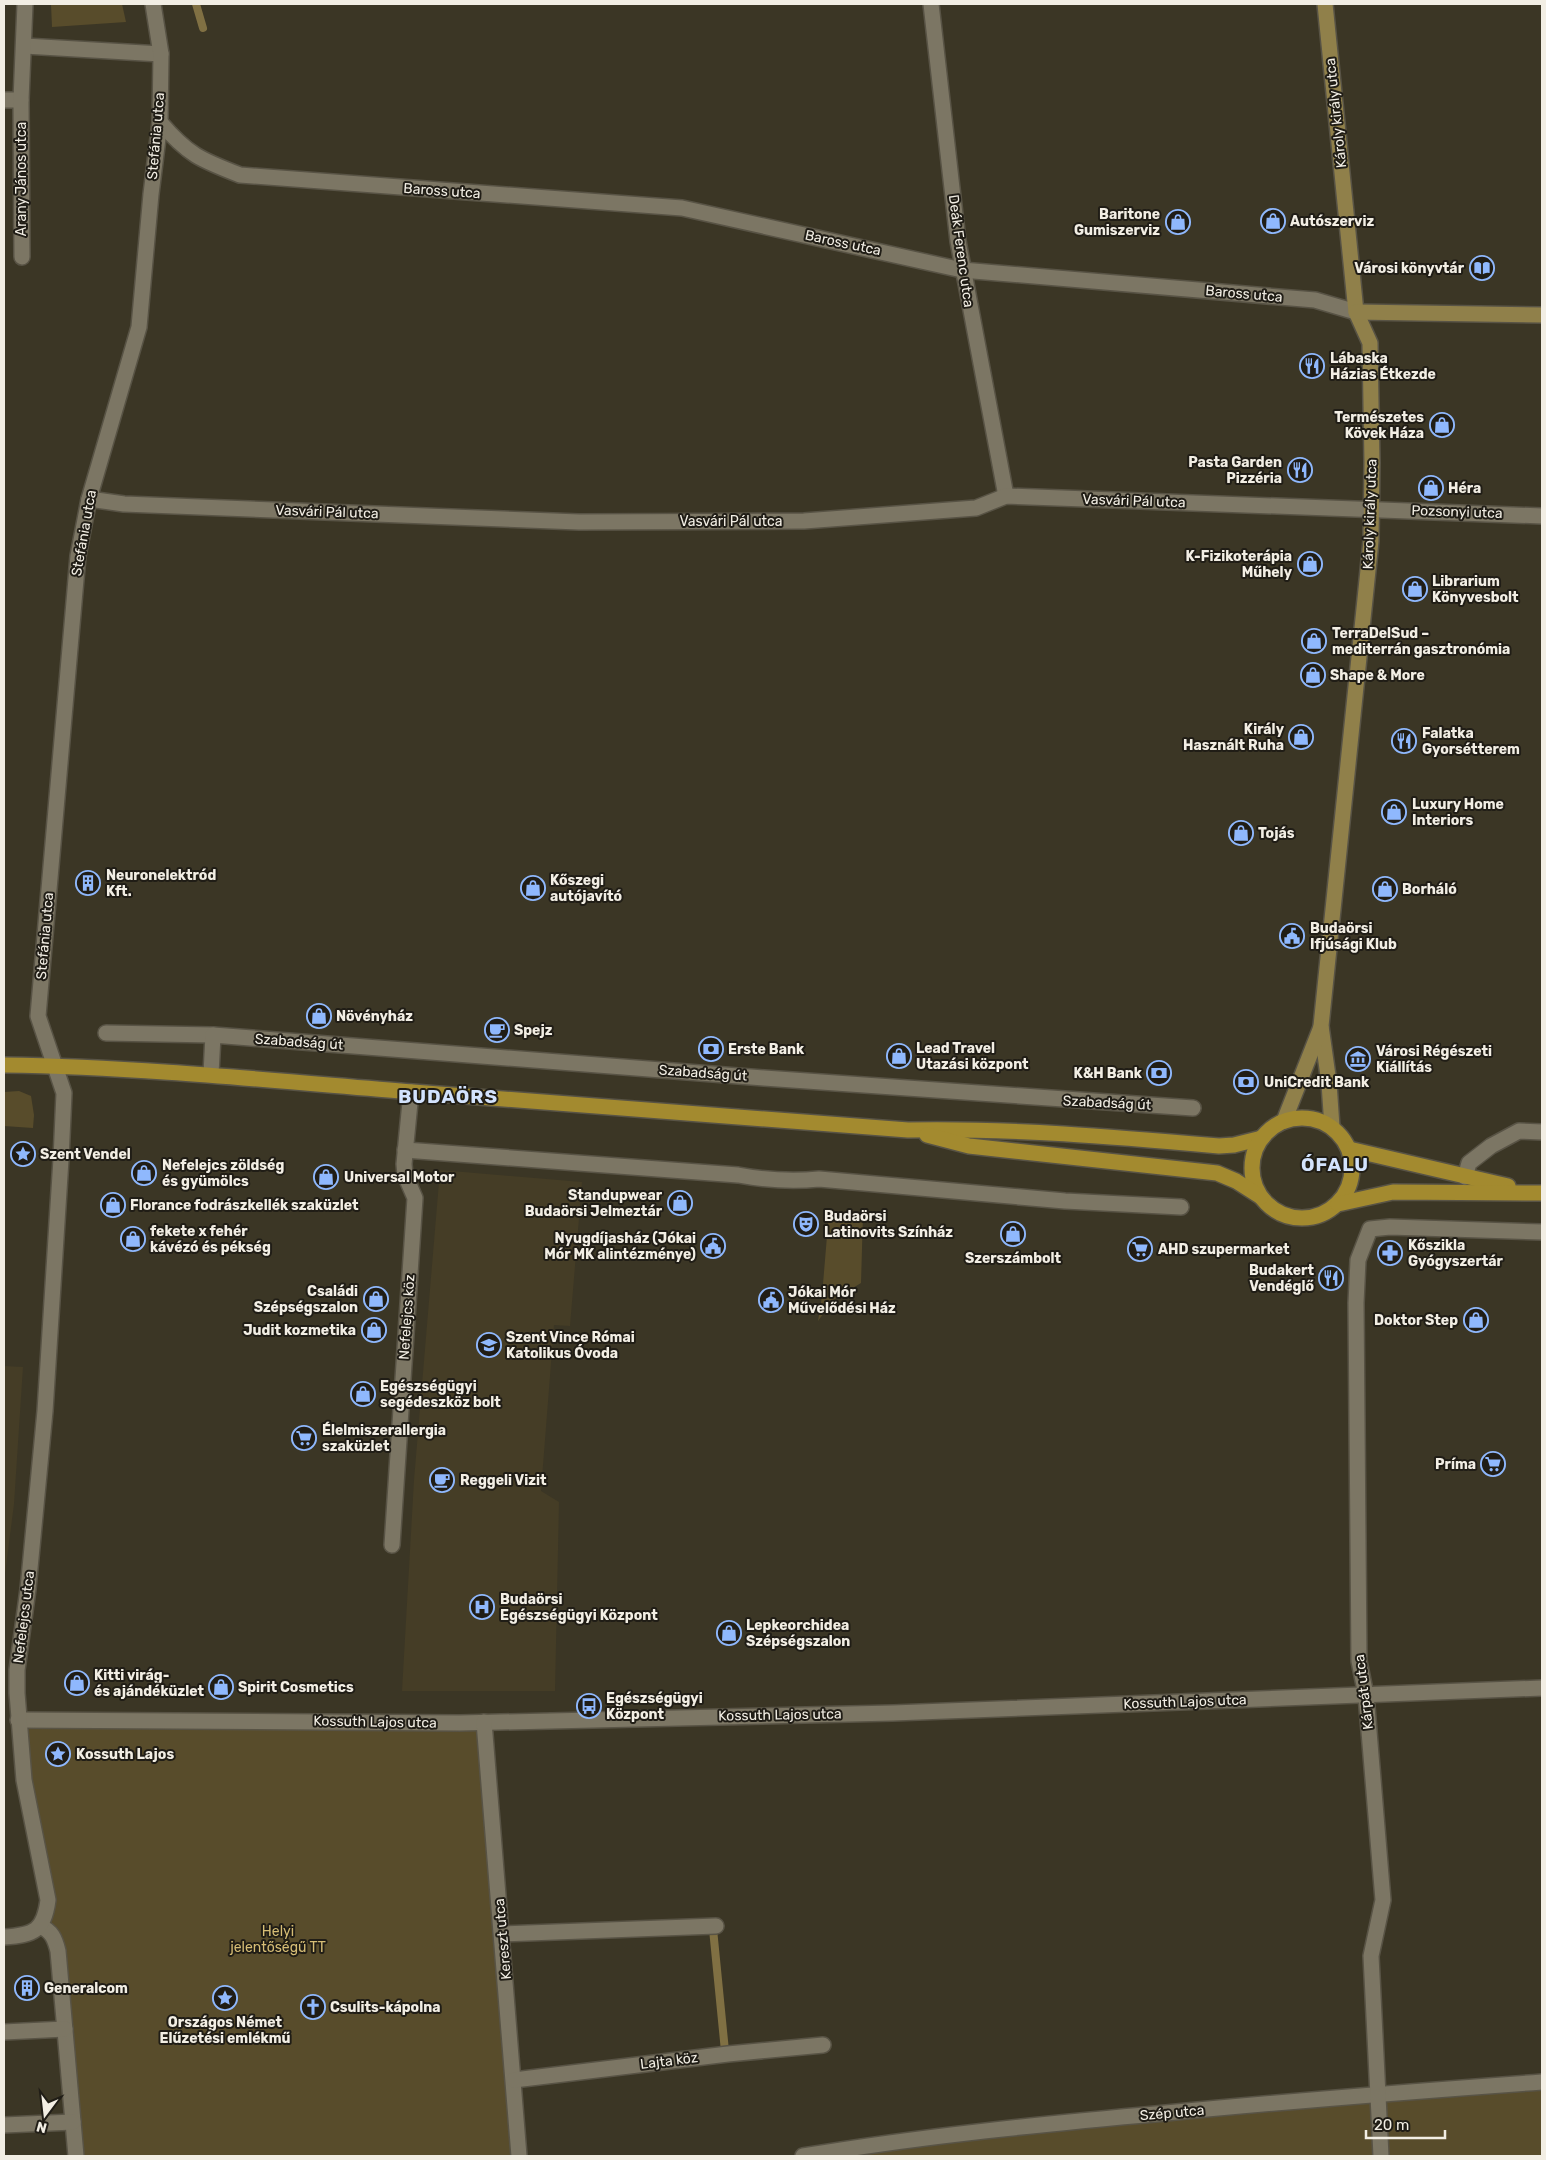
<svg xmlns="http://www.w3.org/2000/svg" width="1546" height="2160" viewBox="0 0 1546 2160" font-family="Rubik,sans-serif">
	<rect width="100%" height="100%" fill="#3b3625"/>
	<g fill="#453d26">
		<path d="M440 1170 582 1182 570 1326 554 1325 541 1491 559 1502 555 1691H402L414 1480Z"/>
		<path d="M4 1366 23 1367 14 1504 4 1582Z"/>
	</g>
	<g fill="#584c2b">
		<path d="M51 4H122L126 22 52 27Z"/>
		<path d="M19 1091 31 1096 34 1115 33 1128 4 1126V1092Z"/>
		<path d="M829 1212 863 1214 861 1283 833 1300 818 1321 822 1296Z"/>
		<path d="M18 1720 484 1722 519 2156H76L58 1951 46 1917Z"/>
		<path d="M1542 2082V2156H803Z"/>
	</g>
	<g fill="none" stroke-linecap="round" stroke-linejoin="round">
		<g stroke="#807043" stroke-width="8">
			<path d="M196 4 203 28"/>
			<path d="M713 1929 725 2051"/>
		</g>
		<defs>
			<g id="street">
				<path d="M931 4 958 241 1006 496"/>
				<path d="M25 46 161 54"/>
				<path d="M4 100H21"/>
				<path d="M160 122C188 155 201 160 240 175L682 208 962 270 1315 300 1356 312"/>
				<path d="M22 257 21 100 25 4"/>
				<path d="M89 499 124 504 579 522 804 521 976 508 1006 496 1542 516"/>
				<path d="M106 1033 213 1035"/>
				<path d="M211 1074 213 1035 764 1078 1193 1108"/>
				<path d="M405 1150 738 1175C765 1180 791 1182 819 1179L1065 1201 1181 1207"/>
				<path d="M1465 1177 1469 1163 1491 1146 1519 1131 1542 1132"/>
				<path d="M392 1545 415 1198 405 1175 404 1164 411 1092"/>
				<path d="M18 1720 460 1723 893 1713 1542 1688"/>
				<path d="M484 1722 519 2156"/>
				<path d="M40 1926C52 1931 55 1939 58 1951L76 2156"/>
				<path d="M503 1934 716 1926"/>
				<path d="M4 1937C34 1935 44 1931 48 1900L24 1780 17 1693V1670L28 1589 45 1411 61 1159 64 1093 38 1016 78 556 89 499 139 327 151 194 160 122 161 54 153 4"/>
				<path d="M4 2032 65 2029"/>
				<path d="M514 2080 728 2054 823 2045"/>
				<path d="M4 2125 73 2122"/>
				<path d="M803 2156C923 2136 1044 2124 1166 2113 1291 2101 1417 2091 1542 2082"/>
				<path d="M1381 2156 1371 1956 1383 1900 1366 1695 1359 1661 1356 1303 1358 1260 1370 1229 1390 1227 1542 1232"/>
			</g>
			<g id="secondary">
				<path d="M1325 4 1356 312 1370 343 1372 463 1371 541 1321 1026 1329 1083 1332 1127"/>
				<path d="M1356 312 1542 315"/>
				<path d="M1284 1121 1321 1027"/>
			</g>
			<g id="primary">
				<path d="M4 1065C141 1067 277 1081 413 1092 578 1106 743 1118 908 1130 1012 1128 1116 1137 1219 1146L1234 1145 1262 1138"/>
				<circle cx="1302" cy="1168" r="50"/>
				<path d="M927 1135 969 1146 1217 1173 1236 1181 1261 1197"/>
				<path d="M1349 1149 1508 1186"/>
				<path d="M1338 1204 1393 1192 1542 1193"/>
			</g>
		</defs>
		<use href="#street" stroke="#585345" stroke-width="18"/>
		<use href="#secondary" stroke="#585345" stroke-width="18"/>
		<use href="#primary" stroke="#585345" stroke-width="18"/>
		<use href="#street" stroke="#7c7664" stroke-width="15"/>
		<use href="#secondary" stroke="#90804a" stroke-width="15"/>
		<use href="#primary" stroke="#a38a2f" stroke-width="15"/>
	</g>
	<defs>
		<symbol id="shop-ring" viewBox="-11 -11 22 22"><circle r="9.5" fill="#201d16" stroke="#8fb8fd" stroke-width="1.5"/><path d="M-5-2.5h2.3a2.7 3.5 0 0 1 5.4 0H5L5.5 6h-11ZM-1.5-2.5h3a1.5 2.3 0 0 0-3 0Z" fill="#8fb8fd"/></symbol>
		<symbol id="library-ring" viewBox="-11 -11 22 22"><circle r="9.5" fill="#201d16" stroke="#8fb8fd" stroke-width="1.5"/><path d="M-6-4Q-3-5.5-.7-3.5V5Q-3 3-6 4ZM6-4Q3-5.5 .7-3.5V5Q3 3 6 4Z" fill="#8fb8fd"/></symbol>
		<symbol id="restaurant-ring" viewBox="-11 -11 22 22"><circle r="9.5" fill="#201d16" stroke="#8fb8fd" stroke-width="1.5"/><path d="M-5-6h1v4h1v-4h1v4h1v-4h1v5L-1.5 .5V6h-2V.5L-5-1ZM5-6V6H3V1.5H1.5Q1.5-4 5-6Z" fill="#8fb8fd"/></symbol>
		<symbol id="building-ring" viewBox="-11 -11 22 22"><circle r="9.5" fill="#201d16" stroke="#8fb8fd" stroke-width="1.5"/><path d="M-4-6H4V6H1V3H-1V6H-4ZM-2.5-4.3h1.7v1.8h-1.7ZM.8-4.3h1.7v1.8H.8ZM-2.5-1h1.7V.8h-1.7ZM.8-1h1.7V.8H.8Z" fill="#8fb8fd"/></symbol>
		<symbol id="civic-ring" viewBox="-11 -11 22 22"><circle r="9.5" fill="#201d16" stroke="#8fb8fd" stroke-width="1.5"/><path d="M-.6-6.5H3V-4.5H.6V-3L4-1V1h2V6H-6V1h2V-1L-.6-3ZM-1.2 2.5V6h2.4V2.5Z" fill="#8fb8fd"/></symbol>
		<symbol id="cafe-ring" viewBox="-11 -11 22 22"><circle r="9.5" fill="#201d16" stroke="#8fb8fd" stroke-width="1.5"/><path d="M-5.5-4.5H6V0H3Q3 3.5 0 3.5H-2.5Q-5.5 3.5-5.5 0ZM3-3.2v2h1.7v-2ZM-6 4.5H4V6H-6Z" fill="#8fb8fd"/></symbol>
		<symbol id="bank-ring" viewBox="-11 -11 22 22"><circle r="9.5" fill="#201d16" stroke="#8fb8fd" stroke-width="1.5"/><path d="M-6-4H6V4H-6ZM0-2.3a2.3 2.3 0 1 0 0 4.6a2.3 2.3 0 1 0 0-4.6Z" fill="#8fb8fd"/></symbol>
		<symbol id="museum-ring" viewBox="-11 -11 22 22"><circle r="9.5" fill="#201d16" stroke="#8fb8fd" stroke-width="1.5"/><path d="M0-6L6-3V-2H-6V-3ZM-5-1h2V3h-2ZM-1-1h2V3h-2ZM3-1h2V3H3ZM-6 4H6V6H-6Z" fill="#8fb8fd"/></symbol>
		<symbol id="sight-ring" viewBox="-11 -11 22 22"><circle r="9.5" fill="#201d16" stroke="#8fb8fd" stroke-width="1.5"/><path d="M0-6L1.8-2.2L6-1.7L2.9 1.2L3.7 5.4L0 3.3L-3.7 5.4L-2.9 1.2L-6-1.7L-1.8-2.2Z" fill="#8fb8fd"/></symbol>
		<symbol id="theatre-ring" viewBox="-11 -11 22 22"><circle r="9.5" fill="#201d16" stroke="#8fb8fd" stroke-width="1.5"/><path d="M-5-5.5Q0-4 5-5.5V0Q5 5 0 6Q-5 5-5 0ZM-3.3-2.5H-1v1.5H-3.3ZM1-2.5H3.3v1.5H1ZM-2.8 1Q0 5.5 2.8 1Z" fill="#8fb8fd"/></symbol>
		<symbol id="supermarket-ring" viewBox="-11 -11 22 22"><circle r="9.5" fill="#201d16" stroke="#8fb8fd" stroke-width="1.5"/><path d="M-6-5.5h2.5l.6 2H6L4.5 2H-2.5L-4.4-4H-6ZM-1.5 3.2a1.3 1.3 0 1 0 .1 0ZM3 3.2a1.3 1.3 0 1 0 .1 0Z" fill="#8fb8fd"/></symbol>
		<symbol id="pharmacy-ring" viewBox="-11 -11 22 22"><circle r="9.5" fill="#201d16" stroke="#8fb8fd" stroke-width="1.5"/><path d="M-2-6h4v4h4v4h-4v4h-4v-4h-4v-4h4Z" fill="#8fb8fd"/></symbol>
		<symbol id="school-ring" viewBox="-11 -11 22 22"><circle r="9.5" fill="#201d16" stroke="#8fb8fd" stroke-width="1.5"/><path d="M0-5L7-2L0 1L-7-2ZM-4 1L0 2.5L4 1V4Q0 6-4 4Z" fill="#8fb8fd"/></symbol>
		<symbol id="hospital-ring" viewBox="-11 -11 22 22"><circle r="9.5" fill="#201d16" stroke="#8fb8fd" stroke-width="1.5"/><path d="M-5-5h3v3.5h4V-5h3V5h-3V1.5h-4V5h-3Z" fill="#8fb8fd"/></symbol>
		<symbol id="bus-ring" viewBox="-11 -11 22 22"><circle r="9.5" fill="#201d16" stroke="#8fb8fd" stroke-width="1.5"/><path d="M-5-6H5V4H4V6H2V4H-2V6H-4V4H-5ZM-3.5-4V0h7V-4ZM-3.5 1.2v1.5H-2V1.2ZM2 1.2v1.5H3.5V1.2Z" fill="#8fb8fd"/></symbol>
		<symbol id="church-ring" viewBox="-11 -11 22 22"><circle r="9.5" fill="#201d16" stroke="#8fb8fd" stroke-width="1.5"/><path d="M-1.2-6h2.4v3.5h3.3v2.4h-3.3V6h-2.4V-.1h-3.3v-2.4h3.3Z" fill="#8fb8fd"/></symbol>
	</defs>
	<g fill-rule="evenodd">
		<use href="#shop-ring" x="1259" y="207" width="28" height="28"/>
		<use href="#shop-ring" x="1164" y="208" width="28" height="28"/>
		<use href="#library-ring" x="1468" y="254" width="28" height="28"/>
		<use href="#restaurant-ring" x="1298" y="352" width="28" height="28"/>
		<use href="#shop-ring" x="1428" y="411" width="28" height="28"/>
		<use href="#restaurant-ring" x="1286" y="456" width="28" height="28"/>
		<use href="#shop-ring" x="1417" y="474" width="28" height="28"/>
		<use href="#shop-ring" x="1296" y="550" width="28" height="28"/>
		<use href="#shop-ring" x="1401" y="575" width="28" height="28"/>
		<use href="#shop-ring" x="1300" y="627" width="28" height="28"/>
		<use href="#shop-ring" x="1299" y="661" width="28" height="28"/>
		<use href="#shop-ring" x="1287" y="723" width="28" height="28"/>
		<use href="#restaurant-ring" x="1390" y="727" width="28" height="28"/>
		<use href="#shop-ring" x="1380" y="798" width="28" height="28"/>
		<use href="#shop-ring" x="1227" y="819" width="28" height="28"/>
		<use href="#building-ring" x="74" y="869" width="28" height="28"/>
		<use href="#shop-ring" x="519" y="874" width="28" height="28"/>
		<use href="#shop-ring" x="1371" y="875" width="28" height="28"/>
		<use href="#civic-ring" x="1278" y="922" width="28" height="28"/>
		<use href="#shop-ring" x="305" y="1002" width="28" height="28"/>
		<use href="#cafe-ring" x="483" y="1016" width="28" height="28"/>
		<use href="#bank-ring" x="697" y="1035" width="28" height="28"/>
		<use href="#shop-ring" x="885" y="1042" width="28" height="28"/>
		<use href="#museum-ring" x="1344" y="1045" width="28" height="28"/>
		<use href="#bank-ring" x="1145" y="1059" width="28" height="28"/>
		<use href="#bank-ring" x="1232" y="1068" width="28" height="28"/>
		<use href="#sight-ring" x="9" y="1140" width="28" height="28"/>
		<use href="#shop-ring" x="130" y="1159" width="28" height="28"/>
		<use href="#shop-ring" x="312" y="1163" width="28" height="28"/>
		<use href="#shop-ring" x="666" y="1189" width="28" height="28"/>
		<use href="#shop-ring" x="99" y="1191" width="28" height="28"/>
		<use href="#theatre-ring" x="792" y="1210" width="28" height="28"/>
		<use href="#shop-ring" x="999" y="1220" width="28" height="28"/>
		<use href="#shop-ring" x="119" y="1225" width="28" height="28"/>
		<use href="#civic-ring" x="699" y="1232" width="28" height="28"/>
		<use href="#supermarket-ring" x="1126" y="1235" width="28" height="28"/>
		<use href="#pharmacy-ring" x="1376" y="1239" width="28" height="28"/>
		<use href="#restaurant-ring" x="1317" y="1264" width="28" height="28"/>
		<use href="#shop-ring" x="362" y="1285" width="28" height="28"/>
		<use href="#civic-ring" x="757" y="1286" width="28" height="28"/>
		<use href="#shop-ring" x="1462" y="1306" width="28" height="28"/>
		<use href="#shop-ring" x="360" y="1316" width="28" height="28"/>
		<use href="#school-ring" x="475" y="1331" width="28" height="28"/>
		<use href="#shop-ring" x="349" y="1380" width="28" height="28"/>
		<use href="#supermarket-ring" x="290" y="1424" width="28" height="28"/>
		<use href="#supermarket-ring" x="1479" y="1450" width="28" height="28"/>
		<use href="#cafe-ring" x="428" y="1466" width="28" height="28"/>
		<use href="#hospital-ring" x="468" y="1593" width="28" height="28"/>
		<use href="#shop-ring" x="715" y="1619" width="28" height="28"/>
		<use href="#shop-ring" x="63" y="1669" width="28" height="28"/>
		<use href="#shop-ring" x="207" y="1673" width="28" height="28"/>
		<use href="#bus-ring" x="575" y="1692" width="28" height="28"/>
		<use href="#sight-ring" x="44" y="1740" width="28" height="28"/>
		<use href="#building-ring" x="13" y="1974" width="28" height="28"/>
		<use href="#sight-ring" x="211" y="1984" width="28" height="28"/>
		<use href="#church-ring" x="299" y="1993" width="28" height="28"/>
	</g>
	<g text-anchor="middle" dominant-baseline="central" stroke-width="4" stroke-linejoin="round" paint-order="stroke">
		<g font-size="14" fill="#f2eee4" stroke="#201d16">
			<text transform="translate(1336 113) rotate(-96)">Károly király utca</text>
			<text transform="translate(156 136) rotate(-85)">Stefánia utca</text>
			<text transform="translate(21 179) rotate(-90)">Arany János utca</text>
			<text transform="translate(442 191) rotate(4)">Baross utca</text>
			<text transform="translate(843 243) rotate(12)">Baross utca</text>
			<text transform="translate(961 251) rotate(82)">Deák Ferenc utca</text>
			<text transform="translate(1244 294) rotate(5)">Baross utca</text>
			<text transform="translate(1134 501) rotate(2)">Vasvári Pál utca</text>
			<text transform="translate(327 512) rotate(2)">Vasvári Pál utca</text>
			<text transform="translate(1457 512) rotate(2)">Pozsonyi utca</text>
			<text transform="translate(1370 514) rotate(-88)">Károly király utca</text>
			<text x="731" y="521">Vasvári Pál utca</text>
			<text transform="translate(84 533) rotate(-80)">Stefánia utca</text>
			<text transform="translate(45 936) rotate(-85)">Stefánia utca</text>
			<text transform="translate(299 1042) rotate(4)">Szabadság út</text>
			<text transform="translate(703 1073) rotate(4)">Szabadság út</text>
			<text transform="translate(1107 1103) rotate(3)">Szabadság út</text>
			<text transform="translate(407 1317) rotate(-86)">Nefelejcs köz</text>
			<text transform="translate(24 1617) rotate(-83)">Nefelejcs utca</text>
			<text transform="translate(1364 1692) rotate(-97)">Kárpát utca</text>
			<text transform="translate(1185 1702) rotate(-2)">Kossuth Lajos utca</text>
			<text transform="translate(780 1715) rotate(-1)">Kossuth Lajos utca</text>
			<text transform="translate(375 1722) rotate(1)">Kossuth Lajos utca</text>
			<text transform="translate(503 1939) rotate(-95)">Kereszt utca</text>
			<text transform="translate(669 2061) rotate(-7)">Lajta köz</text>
			<text transform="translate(1172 2113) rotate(-5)">Szép utca</text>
		</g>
		<g font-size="14" font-weight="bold" fill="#f2eee4" stroke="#201d16" text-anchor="start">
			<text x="1160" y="214" text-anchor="end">Baritone<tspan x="1160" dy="16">Gumiszerviz</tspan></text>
			<text x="1290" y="221">Autószerviz</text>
			<text x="1464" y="268" text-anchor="end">Városi könyvtár</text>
			<text x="1330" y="358">Lábaska<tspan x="1330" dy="16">Házias Étkezde</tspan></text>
			<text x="1424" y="417" text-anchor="end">Természetes<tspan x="1424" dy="16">Kövek Háza</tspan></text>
			<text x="1282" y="462" text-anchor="end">Pasta Garden<tspan x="1282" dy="16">Pizzéria</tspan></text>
			<text x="1448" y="488">Héra</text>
			<text x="1292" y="556" text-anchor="end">K-Fizikoterápia<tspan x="1292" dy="16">Műhely</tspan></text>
			<text x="1432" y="581">Librarium<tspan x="1432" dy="16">Könyvesbolt</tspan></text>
			<text x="1332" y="633">TerraDelSud –<tspan x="1332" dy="16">mediterrán gasztronómia</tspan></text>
			<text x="1330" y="675">Shape &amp; More</text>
			<text x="1284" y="729" text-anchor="end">Király<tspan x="1284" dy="16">Használt Ruha</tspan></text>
			<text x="1422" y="733">Falatka<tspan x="1422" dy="16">Gyorsétterem</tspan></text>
			<text x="1412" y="804">Luxury Home<tspan x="1412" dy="16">Interiors</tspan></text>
			<text x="1258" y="833">Tojás</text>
			<text x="106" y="875">Neuronelektród<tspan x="106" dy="16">Kft.</tspan></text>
			<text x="550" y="880">Kőszegi<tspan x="550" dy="16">autójavító</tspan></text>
			<text x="1402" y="889">Borháló</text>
			<text x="1310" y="928">Budaörsi<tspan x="1310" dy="16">Ifjúsági Klub</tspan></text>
			<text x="336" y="1016">Növényház</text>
			<text x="514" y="1030">Spejz</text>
			<text x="916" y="1048">Lead Travel<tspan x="916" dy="16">Utazási központ</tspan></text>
			<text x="728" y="1049">Erste Bank</text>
			<text x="1376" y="1051">Városi Régészeti<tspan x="1376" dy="16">Kiállítás</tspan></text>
			<text x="1142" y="1073" text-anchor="end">K&amp;H Bank</text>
			<text x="1264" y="1082">UniCredit Bank</text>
			<text x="40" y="1154">Szent Vendel</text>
			<text x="162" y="1165">Nefelejcs zöldség<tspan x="162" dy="16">és gyümölcs</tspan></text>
			<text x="344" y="1177">Universal Motor</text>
			<text x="662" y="1195" text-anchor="end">Standupwear<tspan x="662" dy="16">Budaörsi Jelmeztár</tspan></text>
			<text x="130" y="1205">Florance fodrászkellék szaküzlet</text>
			<text x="824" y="1216">Budaörsi<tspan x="824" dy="16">Latinovits Színház</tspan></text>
			<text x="150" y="1231">fekete x fehér<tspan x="150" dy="16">kávézó és pékség</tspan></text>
			<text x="696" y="1238" text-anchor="end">Nyugdíjasház (Jókai<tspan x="696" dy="16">Mór MK alintézménye)</tspan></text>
			<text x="1408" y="1245">Kőszikla<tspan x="1408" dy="16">Gyógyszertár</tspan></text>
			<text x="1158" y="1249">AHD szupermarket</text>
			<text x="1013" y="1258" text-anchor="middle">Szerszámbolt</text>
			<text x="1314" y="1270" text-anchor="end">Budakert<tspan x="1314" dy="16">Vendéglő</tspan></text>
			<text x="358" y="1291" text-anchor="end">Családi<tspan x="358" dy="16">Szépségszalon</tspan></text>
			<text x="788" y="1292">Jókai Mór<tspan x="788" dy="16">Művelődési Ház</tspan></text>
			<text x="1458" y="1320" text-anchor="end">Doktor Step</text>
			<text x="356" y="1330" text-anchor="end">Judit kozmetika</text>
			<text x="506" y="1337">Szent Vince Római<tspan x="506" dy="16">Katolikus Óvoda</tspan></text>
			<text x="380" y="1386">Egészségügyi<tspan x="380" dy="16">segédeszköz bolt</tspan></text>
			<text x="322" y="1430">Élelmiszerallergia<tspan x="322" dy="16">szaküzlet</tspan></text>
			<text x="1476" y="1464" text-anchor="end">Príma</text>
			<text x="460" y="1480">Reggeli Vizit</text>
			<text x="500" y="1599">Budaörsi<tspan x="500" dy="16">Egészségügyi Központ</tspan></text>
			<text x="746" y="1625">Lepkeorchidea<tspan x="746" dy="16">Szépségszalon</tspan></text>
			<text x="94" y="1675">Kitti virág-<tspan x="94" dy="16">és ajándéküzlet</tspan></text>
			<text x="238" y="1687">Spirit Cosmetics</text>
			<text x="606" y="1698">Egészségügyi<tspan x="606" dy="16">Központ</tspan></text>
			<text x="76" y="1754">Kossuth Lajos</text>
			<text x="44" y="1988">Generalcom</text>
			<text x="330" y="2007">Csulits-kápolna</text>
			<text x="225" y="2022" text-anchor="middle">Országos Német<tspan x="225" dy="16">Elűzetési emlékmű</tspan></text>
		</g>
		<g font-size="14" fill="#d6bd75" stroke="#201d16">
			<text x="278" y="1931">Helyi<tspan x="278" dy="16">jelentőségű TT</tspan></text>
		</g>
		<g font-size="19" font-weight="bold" letter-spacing="1" fill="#d3e3fd" stroke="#201d16">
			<text x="448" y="1096">BUDAÖRS</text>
			<text x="1335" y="1164">ÓFALU</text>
		</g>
	</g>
	<rect width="1546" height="2160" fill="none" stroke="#f2eee4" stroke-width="10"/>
	<g transform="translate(45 2115) rotate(195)" stroke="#201d16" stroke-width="4" paint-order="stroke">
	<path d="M0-4L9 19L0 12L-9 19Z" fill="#f2eee4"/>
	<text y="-8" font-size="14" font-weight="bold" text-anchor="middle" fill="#f2eee4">N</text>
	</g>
	<path d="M1366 2130v8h79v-8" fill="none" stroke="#f2eee4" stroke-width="2.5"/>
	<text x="1374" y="2130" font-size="15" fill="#f2eee4" stroke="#201d16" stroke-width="4" paint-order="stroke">20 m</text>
</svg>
